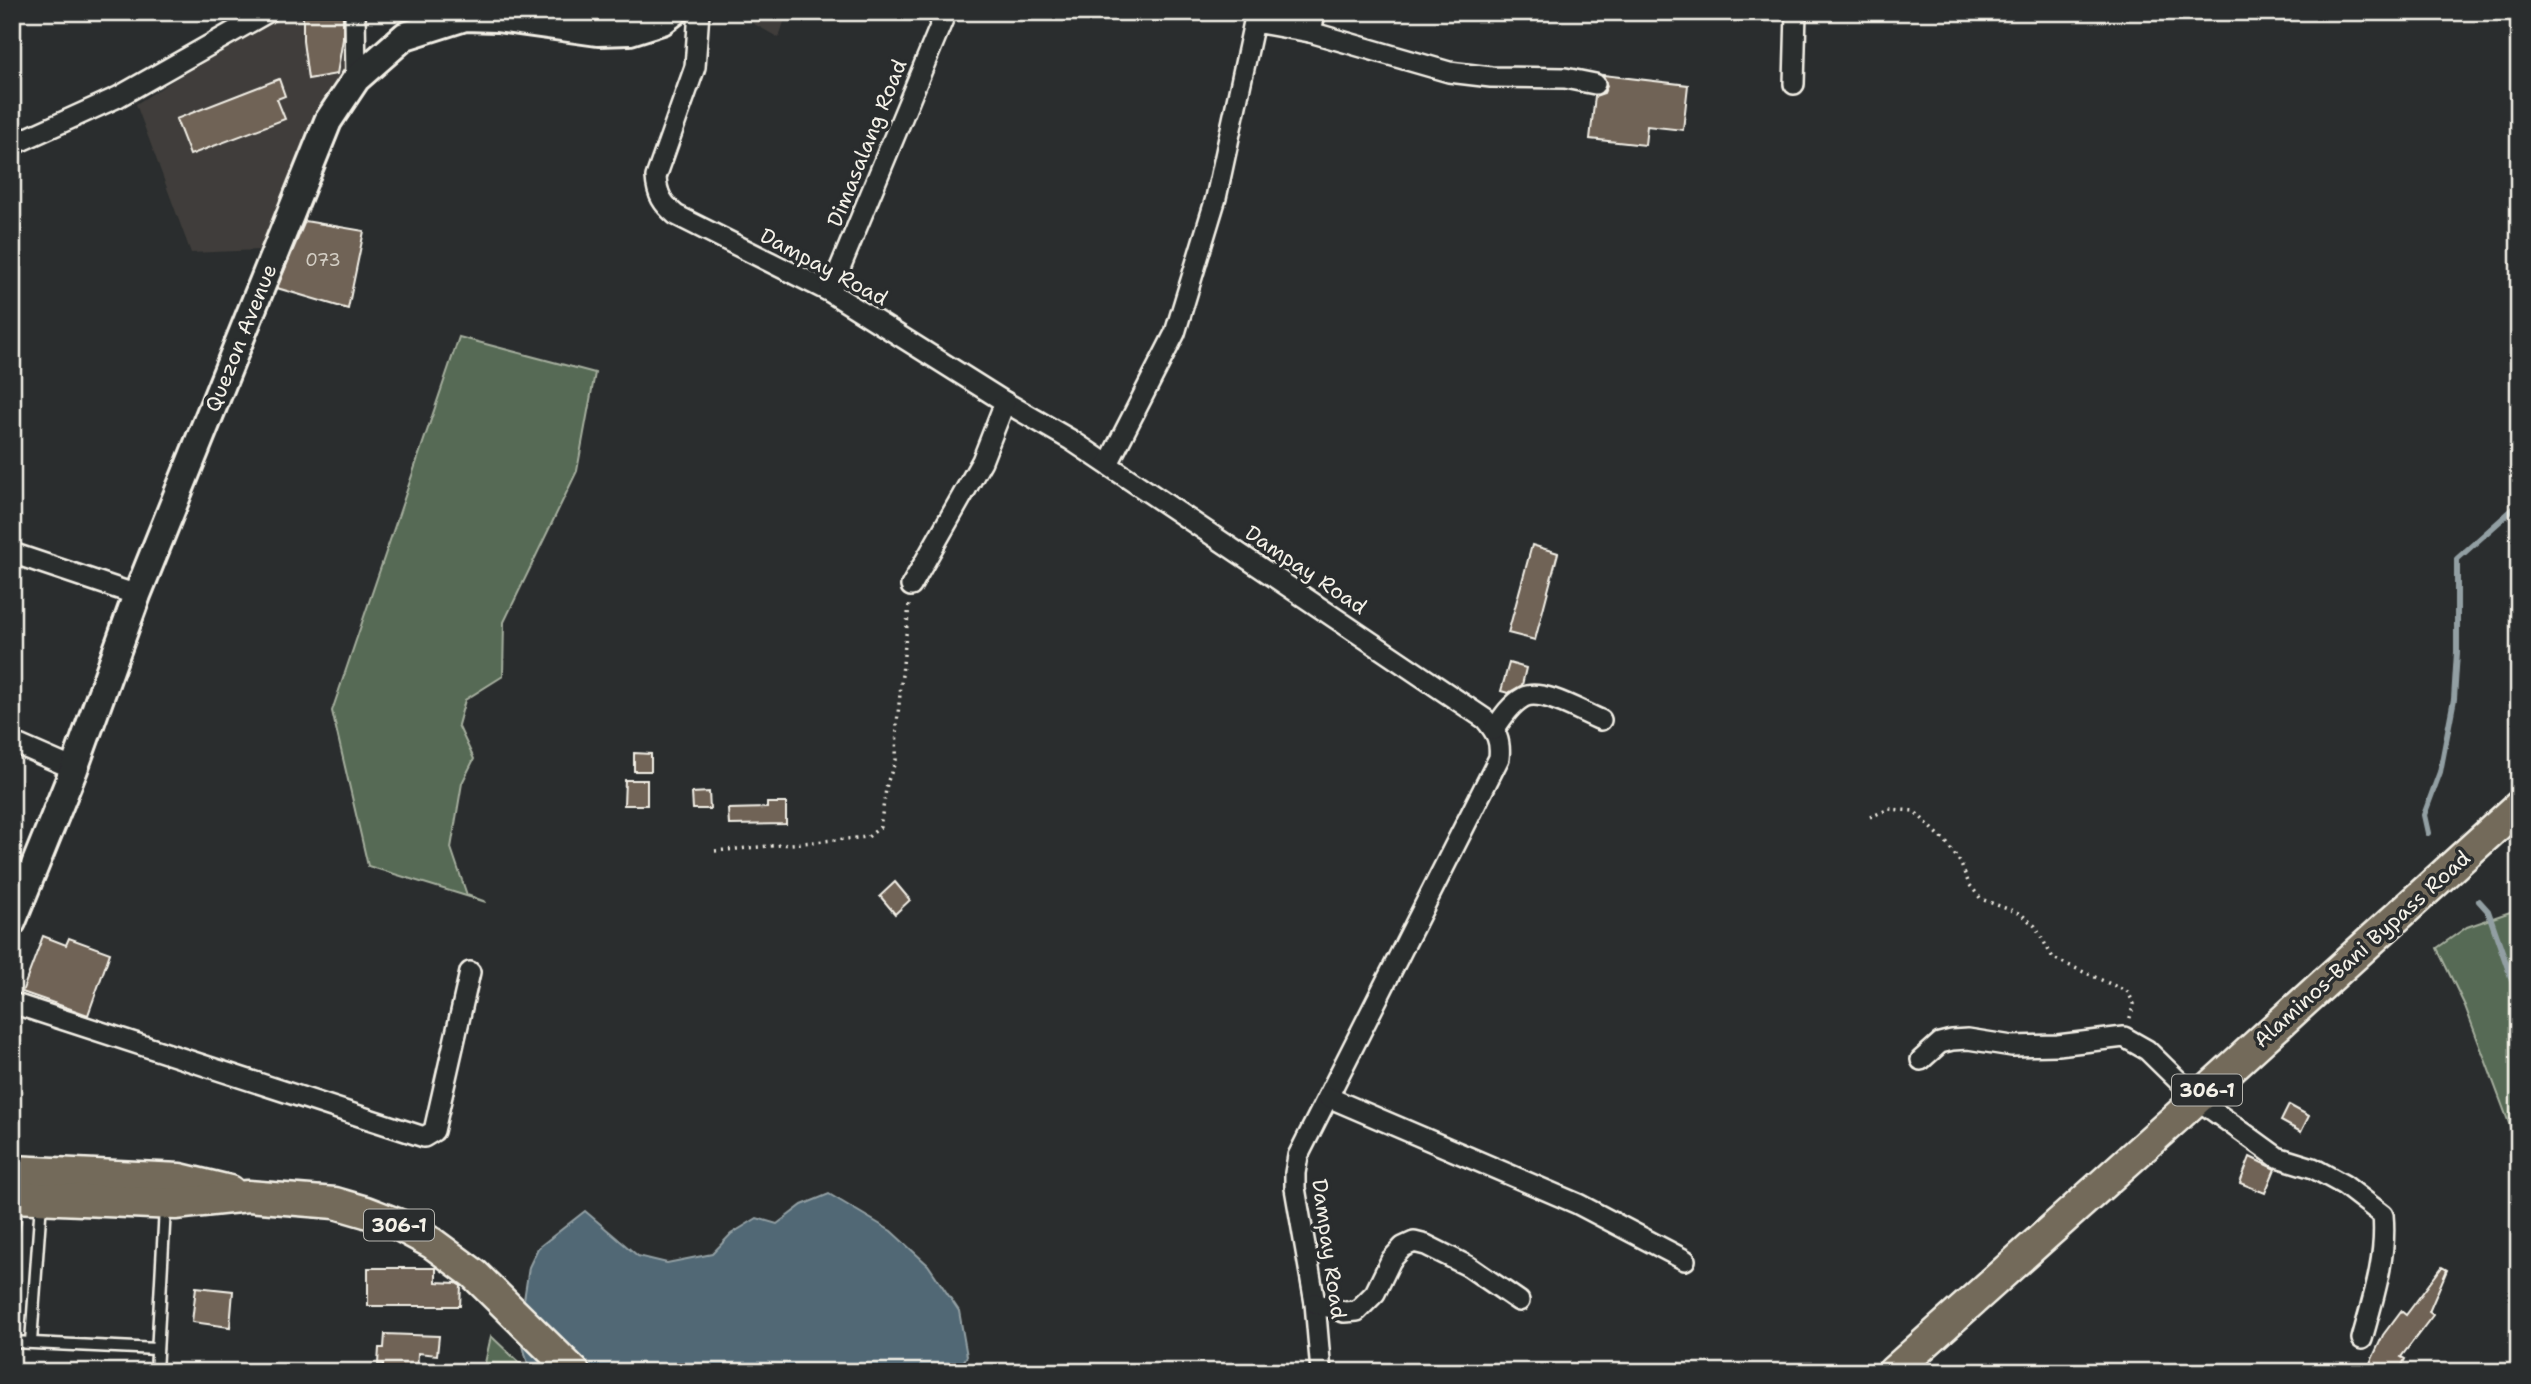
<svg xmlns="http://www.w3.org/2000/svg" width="2531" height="1384" viewBox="0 0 2531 1384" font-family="'Shantell Sans',sans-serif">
	<rect width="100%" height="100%" fill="#2a2d2e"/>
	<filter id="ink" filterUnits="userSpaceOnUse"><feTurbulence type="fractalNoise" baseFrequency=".0143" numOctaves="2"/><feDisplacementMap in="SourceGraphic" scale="14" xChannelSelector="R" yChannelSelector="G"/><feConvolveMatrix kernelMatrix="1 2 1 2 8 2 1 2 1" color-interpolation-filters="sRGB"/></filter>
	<g filter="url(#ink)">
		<g fill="#3f3d3a">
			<path d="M296 12 344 13 348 70 321 111 260 250 191 253 136 104 241 37Z"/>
			<path d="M733 12H787L779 38Z"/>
		</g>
		<g fill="#566a54" stroke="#a5ae9e" stroke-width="2">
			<path d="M459 337 595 373 577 471 504 622 503 676 465 700 458 725 474 759 462 783 451 848 467 895 486 902 368 866 332 711Z"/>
			<path d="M2519 909V1150L2465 1006 2437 948 2467 927Z"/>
			<path d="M491 1336 529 1372H483Z"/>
		</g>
		<path fill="#516875" stroke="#929fa3" stroke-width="2" d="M829 1194 891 1231 928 1265 959 1311 967 1356 957 1372H530L521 1338V1319L529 1267 538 1248 585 1211 638 1256 667 1263 712 1254 731 1234 757 1218 777 1224 802 1205Z"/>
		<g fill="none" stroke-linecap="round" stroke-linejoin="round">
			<g stroke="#929fa3" stroke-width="6">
				<path d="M2428 833 2424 815 2440 772 2454 699 2457 652V559L2519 504"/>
				<path d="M2479 901 2488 911 2519 1000"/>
			</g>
		</g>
		<g fill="#706357" stroke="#f4f1e8" stroke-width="2">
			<path d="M343 13V39L337 74 308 79 303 41V14Z"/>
			<path d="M1603 75 1688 85 1683 130 1647 126 1645 145 1590 139 1595 96 1604 93 1607 86Z"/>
			<path d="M279 79 285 96 277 99 285 119 190 155 176 119Z"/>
			<path d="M305 221 364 231 348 309 277 288Z"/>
			<path d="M1532 545 1558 553 1535 640 1508 633Z"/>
			<path d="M1509 663 1526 668 1522 685 1508 693 1501 691Z"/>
			<path d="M634 753 651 754V771H634Z"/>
			<path d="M625 780H647V805H624Z"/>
			<path d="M709 792 710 809H693L692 793Z"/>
			<path d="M767 803H786V824L729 825 728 809 767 808Z"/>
			<path d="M895 882 910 900 895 914 880 896Z"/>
			<path d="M43 936 66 945 69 938 110 953 88 1015 22 992Z"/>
			<path d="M2289 1105 2309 1116 2301 1132 2281 1121Z"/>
			<path d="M2250 1157 2275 1169 2265 1193 2240 1183Z"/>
			<path d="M2442 1267 2447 1270 2429 1312 2433 1315 2401 1357 2405 1359 2399 1372H2366L2383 1335 2401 1311 2406 1315Z"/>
			<path d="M368 1268H436V1282L456 1283 461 1286 460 1306H368Z"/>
			<path d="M196 1287 233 1291 230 1327 192 1322Z"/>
			<path d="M385 1334 439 1336 437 1355 418 1353 417 1372H383V1364H378L379 1348H384Z"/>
		</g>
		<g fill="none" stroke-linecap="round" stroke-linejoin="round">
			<defs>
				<g id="service">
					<path d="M12 1236 17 1201"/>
					<path d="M12 1342 157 1349"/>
					<path d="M31 1342 41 1202"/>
					<path d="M156 1372 165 1208"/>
				</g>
				<g id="minor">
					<path d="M355 12 356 79"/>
					<path d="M699 12 695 67 656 177C657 195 663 204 676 215L830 292 1005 402 1071 440 1485 719C1496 732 1501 740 1499 758L1298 1156 1295 1173V1188L1315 1303 1321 1372"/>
					<path d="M1310 32 1316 12"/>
					<path d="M1794 84 1796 12"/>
					<path d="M12 145 118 97 268 12"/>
					<path d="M830 292 946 12"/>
					<path d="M1108 464 1175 333 1216 198 1254 22 1310 32 1449 72 1491 77 1565 78 1595 84"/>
					<path d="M12 553 137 595"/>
					<path d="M911 586 982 461 1005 402"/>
					<path d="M1494 730C1502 718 1511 704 1524 697 1542 688 1583 713 1601 720"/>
					<path d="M12 742 74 769"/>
					<path d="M12 1003 424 1137 434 1131 470 972"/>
					<path d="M1921 1060 1940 1043 1952 1040 1968 1039 2012 1046 2058 1045 2124 1037 2147 1050 2197 1099 2277 1157 2313 1168 2344 1185 2383 1215C2387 1257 2373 1299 2362 1339"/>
					<path d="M1328 1097 1578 1204 1685 1260"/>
					<path d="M1315 1303 1344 1312 1357 1311 1375 1293 1391 1260 1403 1247 1414 1242 1426 1245 1468 1266 1519 1301"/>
				</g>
				<path id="secondary" d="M12 922 74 769 137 595 328 121 356 79 405 36 465 17 497 18 598 32 630 31 662 21 674 12"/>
				<g id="primary">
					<path d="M12 1171 180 1179 230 1191"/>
					<path d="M12 1197 175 1204 248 1196 335 1203 366 1212 397 1224 432 1243 474 1274 574 1372"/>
					<path d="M1893 1372 2176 1118 2519 806"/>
				</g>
			</defs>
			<use href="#service" stroke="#f4f1e8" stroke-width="15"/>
			<use href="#minor" stroke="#f4f1e8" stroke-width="24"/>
			<use href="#secondary" stroke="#f4f1e8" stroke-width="32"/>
			<use href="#primary" stroke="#f4f1e8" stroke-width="35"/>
			<g stroke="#f4f1e8" stroke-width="3.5" stroke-dasharray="2 5" stroke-linecap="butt">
				<path d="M1870 817 1889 809 1914 811 1946 842 1960 862 1969 884 1981 899 2021 914 2035 926 2053 958 2128 992 2134 1004 2129 1021"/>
				<path d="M715 851 868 837 880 827 887 783 896 760 897 724 909 605"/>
			</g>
			<use href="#service" stroke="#2a2d2e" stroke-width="10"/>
			<use href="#minor" stroke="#2a2d2e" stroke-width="19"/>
			<use href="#secondary" stroke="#2a2d2e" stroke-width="26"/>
			<use href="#primary" stroke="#736b5a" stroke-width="30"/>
		</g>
	</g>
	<g text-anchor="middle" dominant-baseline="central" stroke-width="7" stroke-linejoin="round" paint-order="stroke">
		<g font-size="18" fill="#d3cec4">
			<text x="323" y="260">073</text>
		</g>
		<g fill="#2a2d2e" stroke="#b7b6b0" stroke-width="2">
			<rect x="2172" y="1074.5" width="70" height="31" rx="5"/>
			<rect x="364" y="1209.5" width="70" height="31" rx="5"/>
		</g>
		<g font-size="19" font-weight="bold" fill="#f4f1e8">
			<text x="2207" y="1090">306-1</text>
			<text x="399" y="1225">306-1</text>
		</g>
		<g font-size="21" fill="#f4f1e8" stroke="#2a2d2e">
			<text transform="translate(867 143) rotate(-68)">Dimasalang Road</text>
			<text transform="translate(824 267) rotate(28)">Dampay Road</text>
			<text transform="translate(241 338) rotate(-68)">Quezon Avenue</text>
			<text transform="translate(1306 570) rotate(34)">Dampay Road</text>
			<text transform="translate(2362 949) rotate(-42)">Alaminos-Bani Bypass Road</text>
			<text transform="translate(1329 1249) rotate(82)">Dampay Road</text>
		</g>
	</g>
	<rect width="2531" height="1384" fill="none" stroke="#2a2d2e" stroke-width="42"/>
	<rect x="21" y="21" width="2489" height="1342" fill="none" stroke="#f4f1e8" stroke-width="2.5" filter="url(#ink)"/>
</svg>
